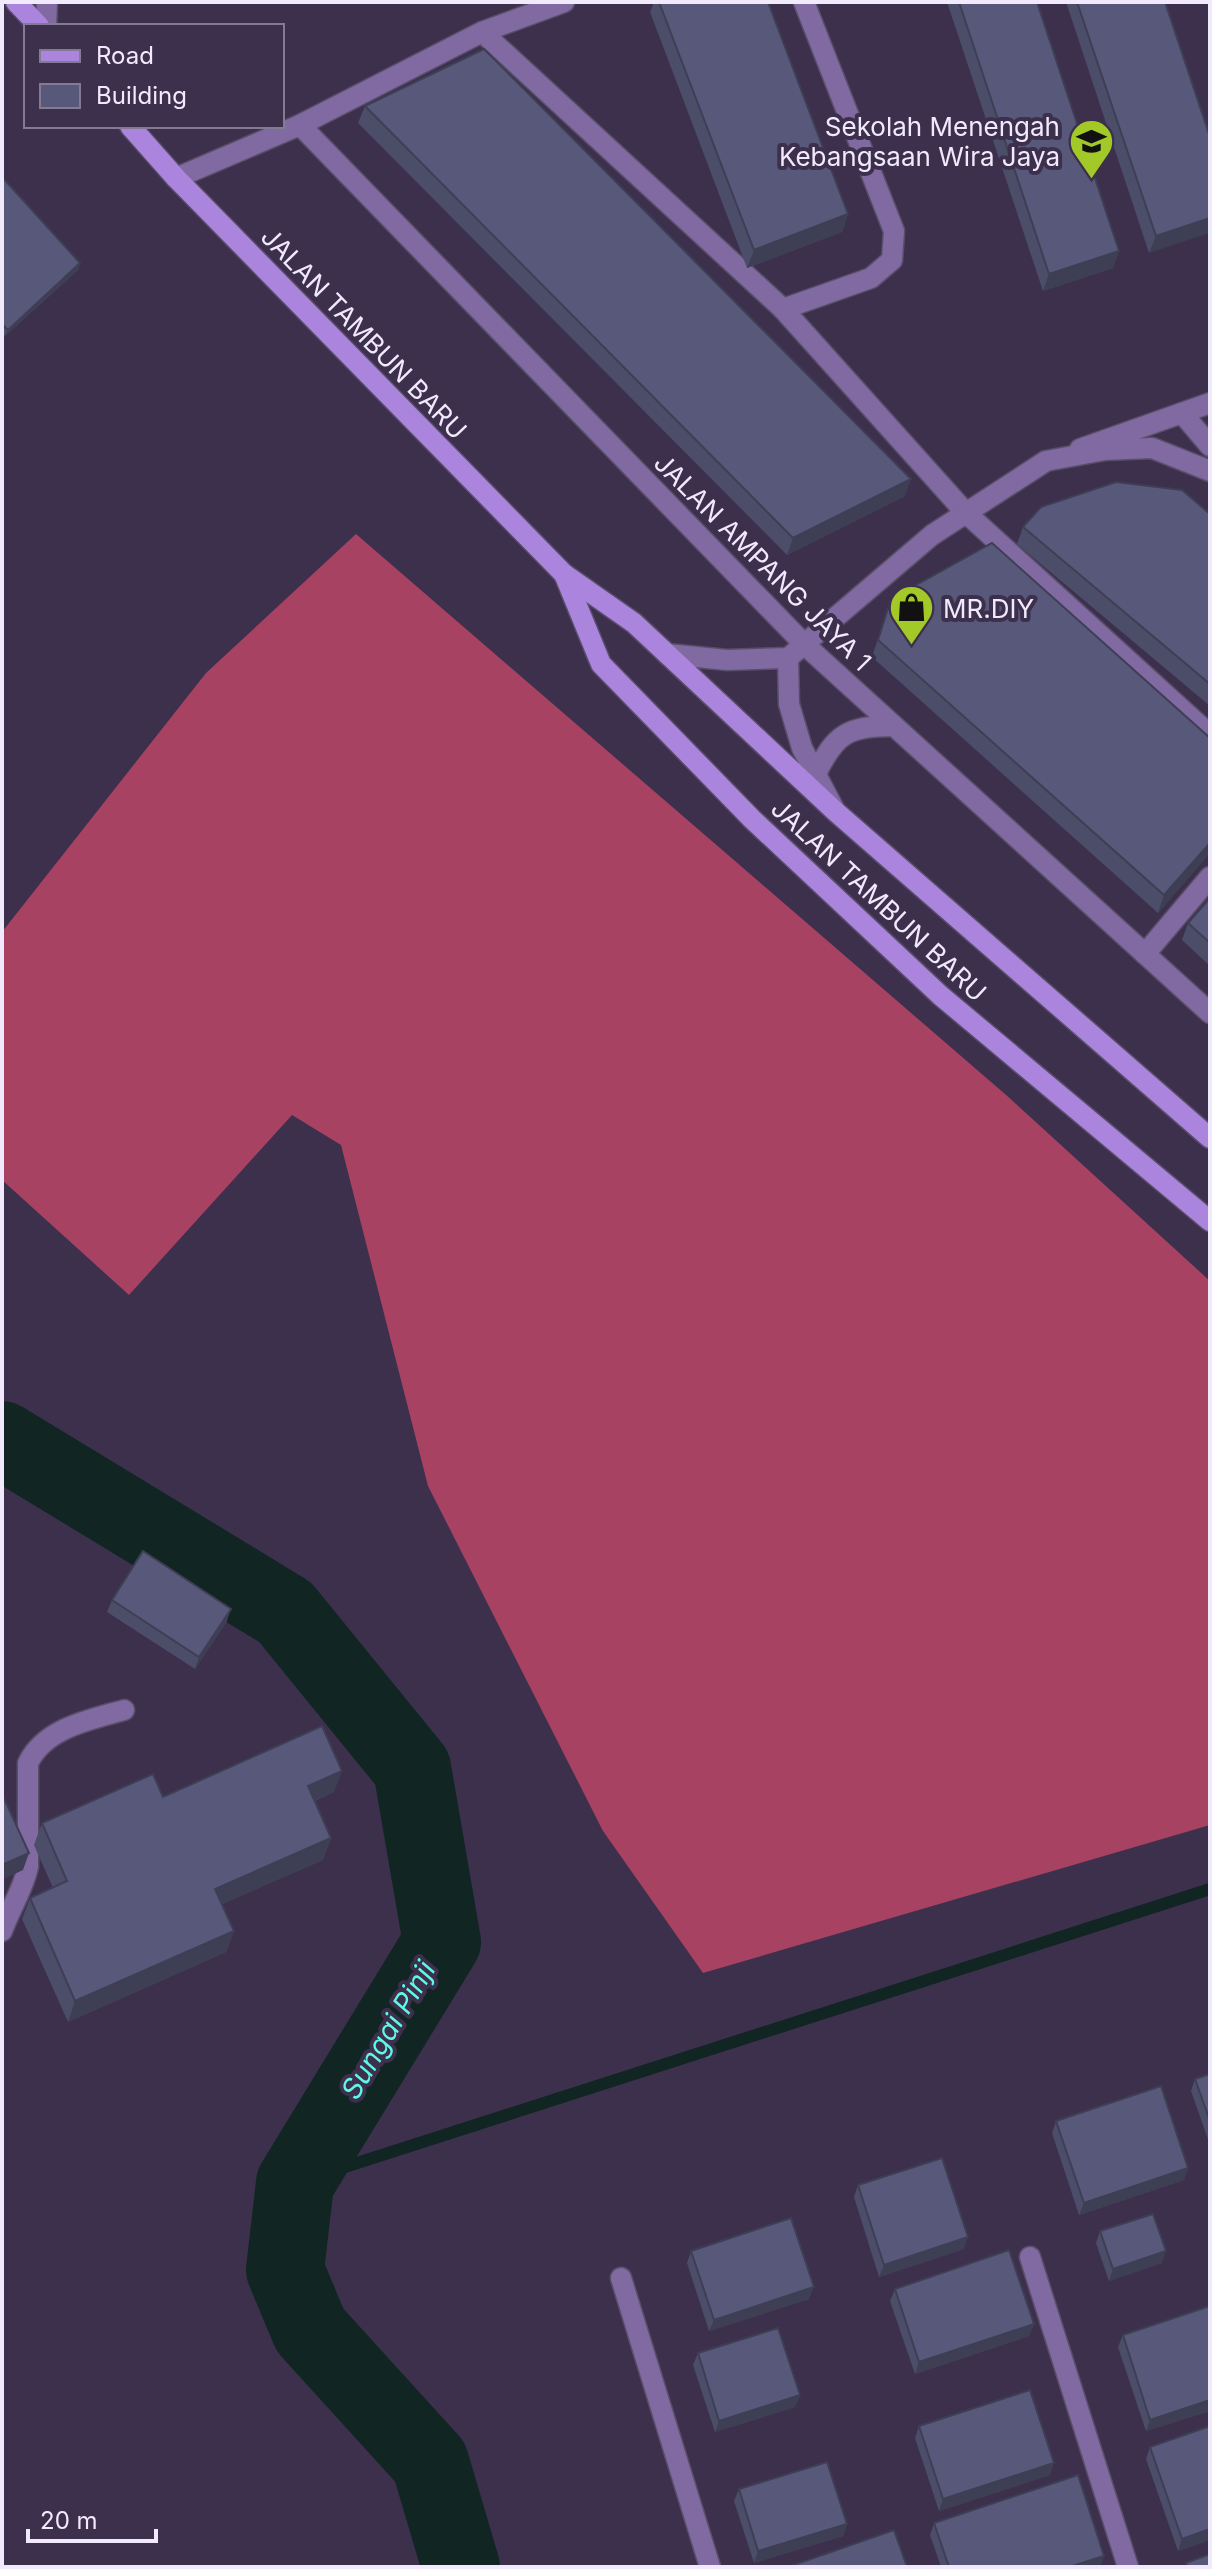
<svg xmlns="http://www.w3.org/2000/svg" width="1212" height="2569" viewBox="0 0 1212 2569" font-family="Inter,sans-serif">
	<rect width="100%" height="100%" fill="#3c304d"/>
	<path fill="#a74262" d="M356 534 1005 1094 1210 1281V1825L703 1973 603 1831 428 1486 341 1145 292 1115 129 1295 2 1180V932L206 673Z"/>
	<g fill="none" stroke-linecap="round" stroke-linejoin="round">
		<path stroke="#112522" stroke-width="12" d="M295 2183 1210 1889"/>
		<path stroke="#112522" stroke-width="78" d="M2 1440 285 1612 412 1768 442 1942 295 2183 285 2270 310 2330 430 2462 461 2567"/>
		<defs>
			<g id="lane">
				<path d="M482 32 783 309 965 512 1210 735"/>
				<path d="M1080 449 1210 403"/>
				<path d="M816 774C835 734 848 726 893 726"/>
				<path d="M1145 954 1210 877"/>
				<path d="M2 1931C10 1909 23 1890 28 1867V1763C45 1728 89 1720 124 1710"/>
			</g>
			<g id="street">
				<path d="M46 26 47 2"/>
				<path d="M300 125 805 645 1210 1013"/>
				<path d="M176 178 300 125 482 32 564 2"/>
				<path d="M783 309 871 278 892 260 894 231 804 2"/>
				<path d="M1182 413 1210 446"/>
				<path d="M667 654 727 660 788 658 932 535 1046 461 1105 450 1152 448 1210 471"/>
				<path d="M788 658 789 704 802 748 834 809"/>
				<path d="M1030 2257 1128 2567"/>
				<path d="M621 2278 710 2567"/>
			</g>
			<g id="secondary">
				<path d="M16 2 39 26"/>
				<path d="M130 126 176 178 564 574 634 623 836 812 1210 1138"/>
				<path d="M564 574 601 664 752 819 941 996 1210 1221"/>
			</g>
		</defs>
		<use href="#lane" stroke="#594e69" stroke-width="23"/>
		<use href="#street" stroke="#594e69" stroke-width="23"/>
		<use href="#secondary" stroke="#594e69" stroke-width="23"/>
		<use href="#lane" stroke="#8169a1" stroke-width="20"/>
		<use href="#street" stroke="#8169a1" stroke-width="20"/>
		<use href="#secondary" stroke="#ab84dd" stroke-width="20"/>
	</g>
	<g fill="#4c4d69">
		<path d="M654 2H768L848 214 842 232 747 268 650 12Z"/>
		<path d="M947 2H1037L1119 251 1113 268 1043 291Z"/>
		<path d="M1066 2H1165L1210 137 1149 253Z"/>
		<path d="M365 106 905 496 787 555 358 123Z"/>
		<path d="M2 177 80 263 78 270 5 336 2 332Z"/>
		<path d="M1210 514V706L1017 544 1023 527Z"/>
		<path d="M891 599 1210 738V853L1158 913 872 657Z"/>
		<path d="M1210 898V966L1182 940 1188 923Z"/>
		<path d="M112 1600 227 1621 195 1669 107 1612Z"/>
		<path d="M334 1792 315 1801 331 1838 323 1860 222 1904 234 1931 226 1952 68 2022 22 1919 30 1898 53 1888 34 1845 42 1823 163 1797Z"/>
		<path d="M1210 2074V2145L1191 2091 1195 2079Z"/>
		<path d="M1056 2121 1188 2168 1184 2180 1079 2215 1052 2133Z"/>
		<path d="M858 2185 964 2249 879 2277 854 2197Z"/>
		<path d="M1100 2231 1162 2263 1109 2281 1096 2243Z"/>
		<path d="M691 2251 809 2299 709 2331 687 2263Z"/>
		<path d="M895 2289 1034 2324 1029 2336 915 2374 890 2301Z"/>
		<path d="M1210 2306V2411L1146 2431 1118 2347 1123 2335Z"/>
		<path d="M698 2353 800 2395 795 2407 715 2432 693 2365Z"/>
		<path d="M919 2426 1050 2475 939 2511 915 2438Z"/>
		<path d="M1150 2447 1210 2540 1178 2551 1146 2459Z"/>
		<path d="M739 2489 847 2524 843 2536 754 2563 734 2501Z"/>
		<path d="M934 2523 1104 2556 1100 2567H941L930 2535Z"/>
	</g>
	<g fill="#3e3e55">
		<path d="M848 214 842 232 747 268 754 250Z"/>
		<path d="M1210 218V233L1149 253 1156 236Z"/>
		<path d="M1119 251 1113 268 1043 291 1049 274Z"/>
		<path d="M80 263 78 270 5 336 8 330Z"/>
		<path d="M911 479 905 496 787 555 793 538Z"/>
		<path d="M1210 843V853L1158 913 1164 895Z"/>
		<path d="M231 1609 227 1621 195 1669 199 1657Z"/>
		<path d="M342 1771 334 1792 300 1807 308 1786Z"/>
		<path d="M331 1838 323 1860 207 1911 215 1889Z"/>
		<path d="M29 1853 23 1870 2 1880V1865Z"/>
		<path d="M234 1931 226 1952 68 2022 75 2001Z"/>
		<path d="M1188 2168 1184 2180 1079 2215 1084 2203Z"/>
		<path d="M968 2237 964 2249 879 2277 884 2265Z"/>
		<path d="M1166 2251 1162 2263 1109 2281 1113 2269Z"/>
		<path d="M814 2287 809 2299 709 2331 714 2320Z"/>
		<path d="M1034 2324 1029 2336 915 2374 919 2362Z"/>
		<path d="M800 2395 795 2407 715 2432 719 2421Z"/>
		<path d="M1210 2400V2411L1146 2431 1150 2420Z"/>
		<path d="M1054 2463 1050 2475 939 2511 943 2499Z"/>
		<path d="M847 2524 843 2536 754 2563 758 2551Z"/>
		<path d="M1210 2529V2540L1178 2551 1182 2539Z"/>
		<path d="M1104 2556 1100 2567H1069Z"/>
	</g>
	<g fill="#58597a" stroke="#3e3e55" stroke-width="2">
		<path d="M659 2H768L848 214 754 250Z"/>
		<path d="M959 2H1037L1119 251 1049 274Z"/>
		<path d="M1077 2H1165L1210 137V218L1156 236Z"/>
		<path d="M484 49 911 479 793 538 365 106Z"/>
		<path d="M2 177 80 263 8 330 2 324Z"/>
		<path d="M1116 482 1182 490 1210 514V684L1023 527 1041 507Z"/>
		<path d="M992 543 1210 738V843L1164 895 878 640 891 599Z"/>
		<path d="M1210 898V943L1188 923Z"/>
		<path d="M143 1551 231 1609 199 1657 112 1600Z"/>
		<path d="M322 1726 342 1771 308 1786 331 1838 215 1889 234 1931 75 2001 30 1898 67 1881 42 1823 153 1774 163 1797Z"/>
		<path d="M2 1794 29 1853 2 1865Z"/>
		<path d="M1210 2074V2121L1195 2079Z"/>
		<path d="M1161 2086 1188 2168 1084 2203 1056 2121Z"/>
		<path d="M942 2158 968 2237 884 2265 858 2185Z"/>
		<path d="M1153 2214 1166 2251 1113 2269 1100 2231Z"/>
		<path d="M791 2218 814 2287 714 2320 691 2251Z"/>
		<path d="M1009 2250 1034 2324 919 2362 895 2289Z"/>
		<path d="M1210 2306V2400L1150 2420 1123 2335Z"/>
		<path d="M778 2328 800 2395 719 2421 698 2353Z"/>
		<path d="M1030 2390 1054 2463 943 2499 919 2426Z"/>
		<path d="M1210 2426V2529L1182 2539 1150 2447Z"/>
		<path d="M827 2462 847 2524 758 2551 739 2489Z"/>
		<path d="M1078 2475 1104 2556 1069 2567H949L934 2523Z"/>
		<path d="M894 2530 907 2567H788Z"/>
		<path d="M1210 2554V2567H1188L1186 2563Z"/>
	</g>
	<defs>
		<symbol id="school-pin" viewBox="-11 -11 22 30"><path d="M0 17L-7.5 6A9.5 9.5 0 1 1 7.5 6Z" fill="#a2c928" stroke="#3c304d"/><path d="M0-5L7-2L0 1L-7-2ZM-4 1L0 2.5L4 1V4Q0 6-4 4Z" fill="#111"/></symbol>
		<symbol id="shop-pin" viewBox="-11 -11 22 30"><path d="M0 17L-7.5 6A9.5 9.5 0 1 1 7.5 6Z" fill="#a2c928" stroke="#3c304d"/><path d="M-5-2.5h2.3a2.7 3.5 0 0 1 5.4 0H5L5.5 6h-11ZM-1.5-2.5h3a1.5 2.3 0 0 0-3 0Z" fill="#111"/></symbol>
	</defs>
	<g fill-rule="evenodd">
		<use href="#school-pin" x="1066" y="116" width="51" height="69"/>
		<use href="#shop-pin" x="886" y="582" width="51" height="69"/>
	</g>
	<g text-anchor="middle" dominant-baseline="central" stroke-width="8" stroke-linejoin="round" paint-order="stroke">
		<g font-size="26" fill="#f1e9fc" stroke="#3c304d" text-anchor="end">
			<text x="1060" y="126">Sekolah Menengah<tspan x="1060" dy="30">Kebangsaan Wira Jaya</tspan></text>
			<text x="943" y="608" text-anchor="start">MR.DIY</text>
		</g>
		<g font-size="26" fill="#f1e9fc" stroke="#3c304d">
			<text transform="translate(364 333) rotate(46)">JALAN TAMBUN BARU</text>
			<text transform="translate(763 562) rotate(45)">JALAN AMPANG JAYA 1</text>
			<text transform="translate(879 900) rotate(43)">JALAN TAMBUN BARU</text>
		</g>
		<g font-size="28" font-style="italic" fill="#5ef9e4" stroke="#3c304d">
			<text transform="translate(388 2030) rotate(-59)">Sungai Pinji</text>
		</g>
	</g>
	<rect width="1212" height="2569" fill="none" stroke="#f1e9fc" stroke-width="8"/>
	<rect x="24" y="24" width="260" height="104" fill="#3c304d" stroke="#847a93" stroke-width="2"/>
	<rect x="40" y="50" width="40" height="12" fill="#ab84dd" stroke="#847a93" stroke-width="2"/>
	<text x="96" y="64" font-size="24" fill="#f1e9fc">Road</text>
	<rect x="40" y="84" width="40" height="24" fill="#58597a" stroke="#847a93" stroke-width="2"/>
	<text x="96" y="104" font-size="24" fill="#f1e9fc">Building</text>
	<path d="M28 2529v12h128v-12" fill="none" stroke="#f1e9fc" stroke-width="4"/>
	<text x="40" y="2529" font-size="24" fill="#f1e9fc" stroke="#3c304d" stroke-width="6" paint-order="stroke">20 m</text>
</svg>
